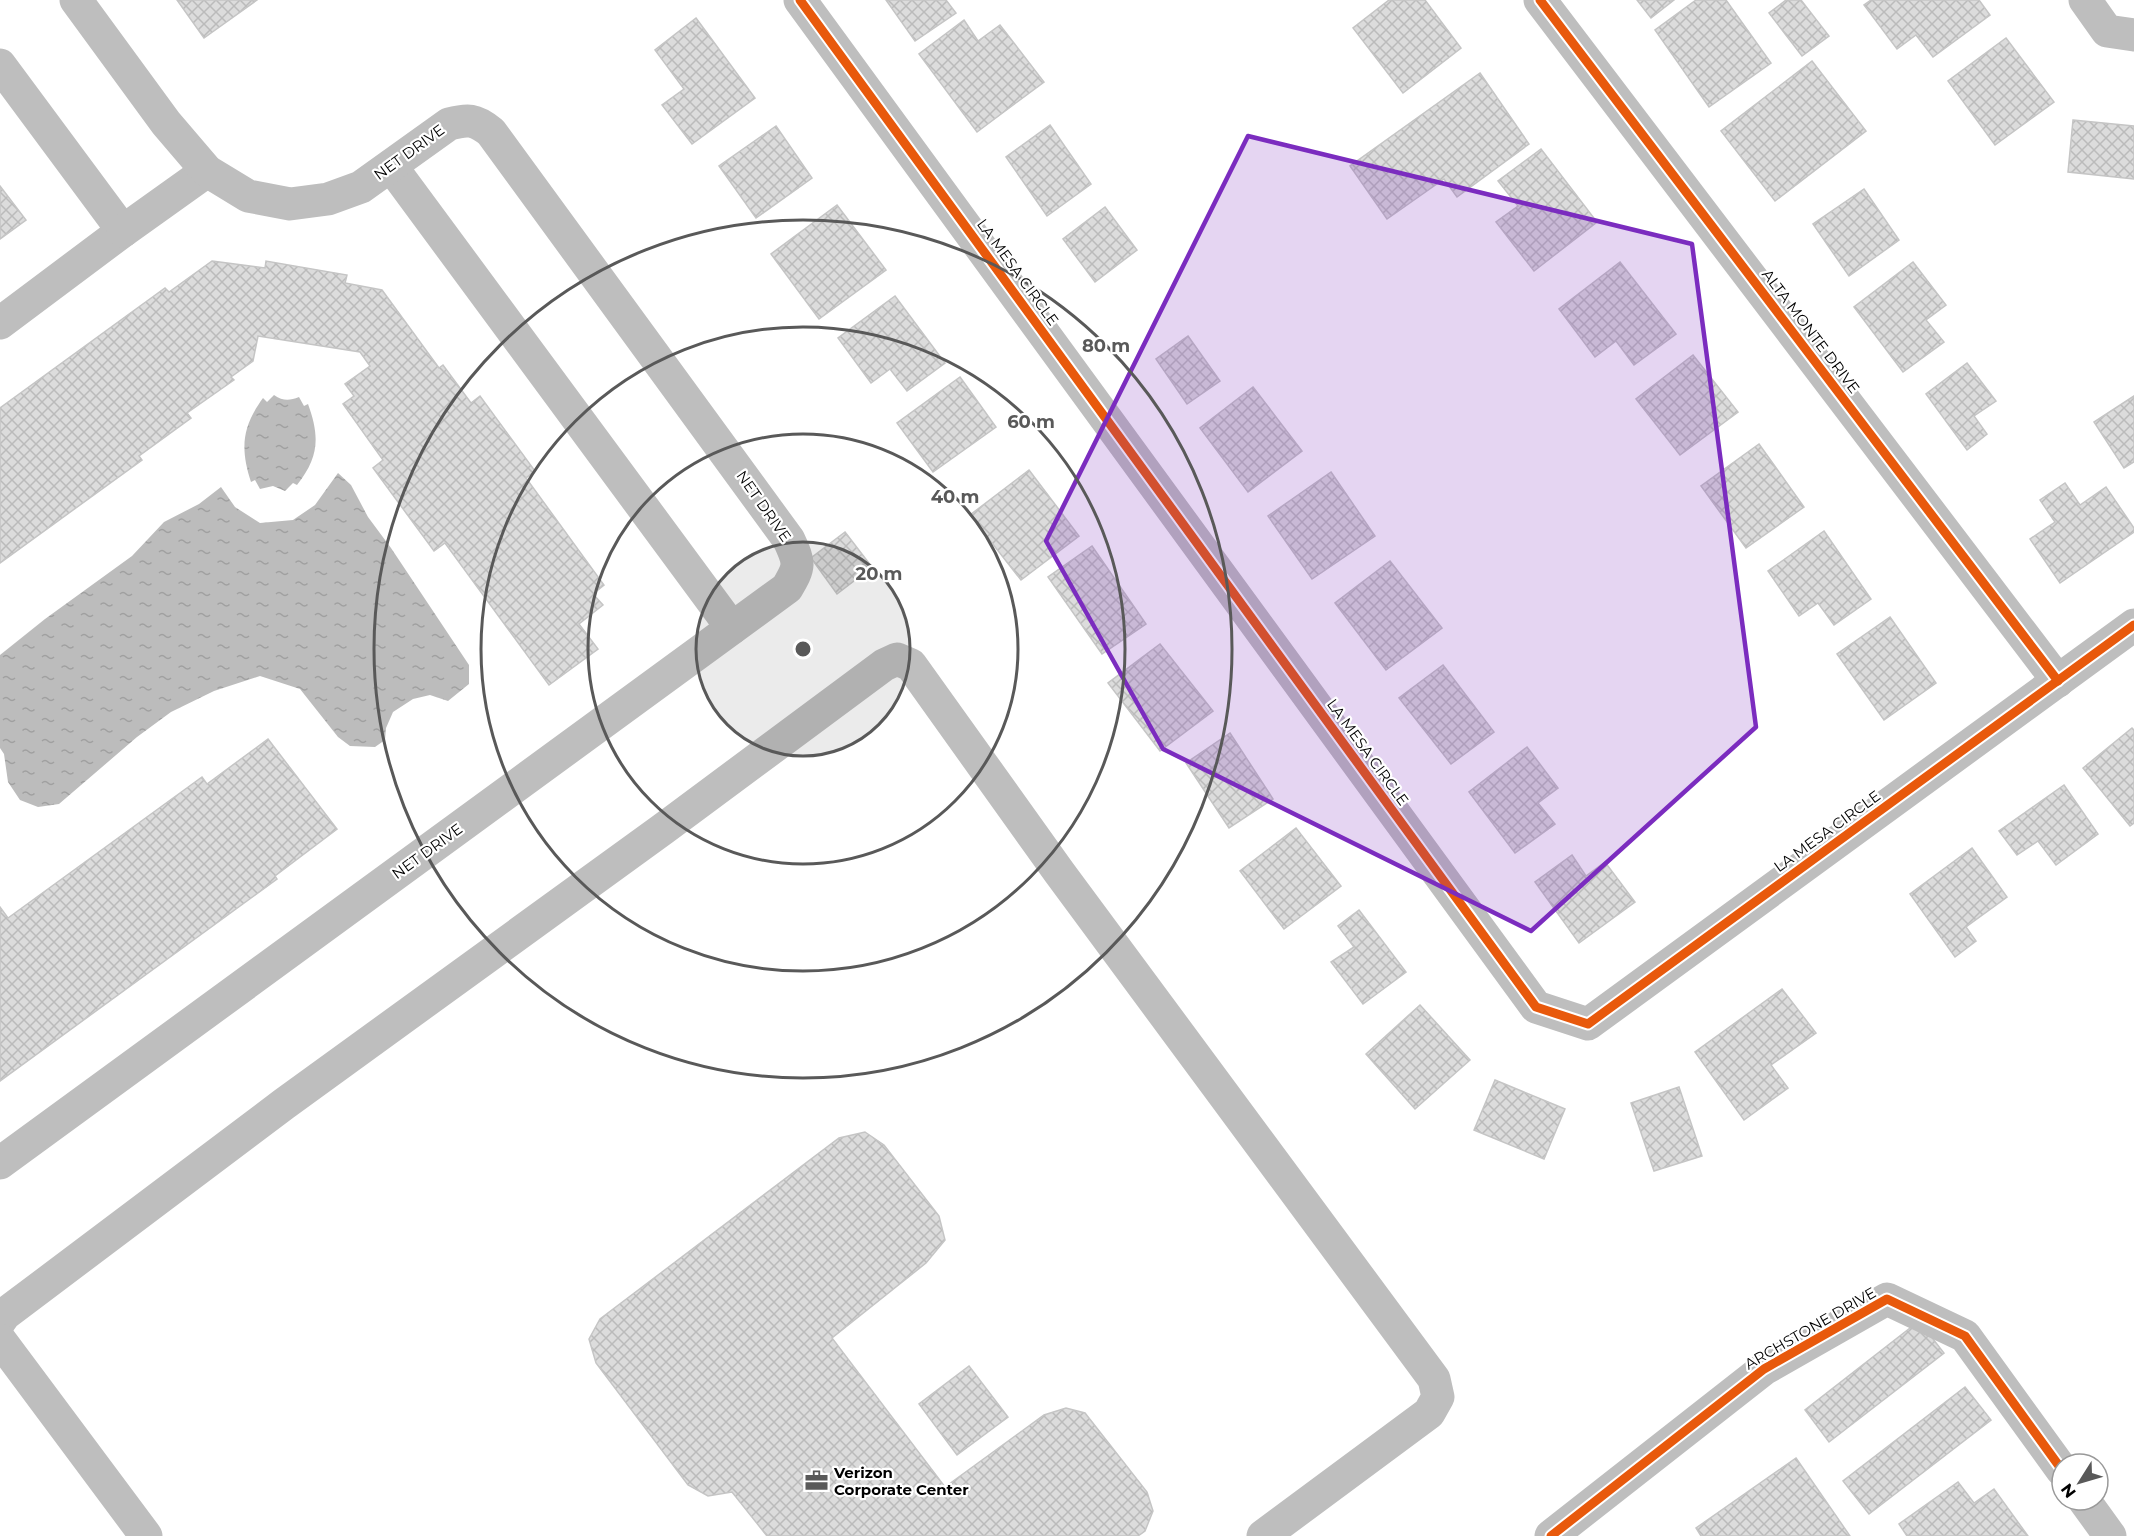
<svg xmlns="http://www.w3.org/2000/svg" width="2134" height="1536" viewBox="0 0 2134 1536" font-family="Montserrat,sans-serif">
	<defs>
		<pattern id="water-ripples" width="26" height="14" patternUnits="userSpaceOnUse" patternTransform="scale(1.5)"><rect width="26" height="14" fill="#bcbcbc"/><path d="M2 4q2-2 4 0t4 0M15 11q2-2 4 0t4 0" fill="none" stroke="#a0a0a0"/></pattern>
		<pattern id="building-cross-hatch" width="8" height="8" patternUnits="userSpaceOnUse" patternTransform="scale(1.5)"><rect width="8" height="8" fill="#dcdcdc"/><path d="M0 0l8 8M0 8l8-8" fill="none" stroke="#bbb"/></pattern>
	</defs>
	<rect width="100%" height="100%" fill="#fff"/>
	<g fill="url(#water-ripples)">
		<path d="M274 395C283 401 289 401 299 397L304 406 308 404C320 437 319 457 297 485L293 483 285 491 273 486 260 489 255 480 251 482C240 448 242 427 263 398L267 402Z"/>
		<path d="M338 473 351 485 368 517 391 548 469 665V684L448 701 430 695 413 699 393 712 386 728 385 740 375 747 350 746 338 737 300 689 260 676 214 691 171 712 137 737 59 804 38 807 20 800 8 782 4 754 0 748V655L45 619 132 556 164 522 199 504 221 487 235 507 260 523 293 520 315 505Z"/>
	</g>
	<g fill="url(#building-cross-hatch)" stroke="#c5c5c5" stroke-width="1.5">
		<path d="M177 0H257L204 38Z"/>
		<path d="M886 0H946L956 13 915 41Z"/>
		<path d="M1389 0H1425L1461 48 1403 93 1353 28Z"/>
		<path d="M1637 0H1674L1651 18Z"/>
		<path d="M1696 0H1726L1771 63 1709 107 1655 30Z"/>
		<path d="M1786 0H1801L1829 36 1802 56 1769 13Z"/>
		<path d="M1871 0H1979L1990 15 1933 57 1916 35 1897 49 1864 5Z"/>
		<path d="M696 18 755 98 692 144 662 105 684 89 655 50Z"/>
		<path d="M964 20 978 41 1000 25 1044 82 977 132 919 54Z"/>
		<path d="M2006 38 2054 102 1995 145 1948 81Z"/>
		<path d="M1812 61 1866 131 1775 201 1721 131Z"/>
		<path d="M1480 73 1529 144 1457 197 1444 179 1387 219 1350 166Z"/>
		<path d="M2073 120 2134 126V179L2068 172Z"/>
		<path d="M1050 125 1091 184 1047 216 1006 157Z"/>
		<path d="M776 126 812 178 756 218 719 166Z"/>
		<path d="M1541 149 1597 222 1534 271 1496 222 1518 206 1498 181Z"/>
		<path d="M0 186 26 220 0 239Z"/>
		<path d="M1864 189 1899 240 1849 276 1813 224Z"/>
		<path d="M837 205 886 270 819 319 771 254Z"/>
		<path d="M1105 207 1137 250 1095 282 1063 239Z"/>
		<path d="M212 261 265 268 266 261 347 275 345 283 382 290 439 368 443 365 471 403 480 396 535 471 526 478 604 585 593 594 603 605 579 624 598 649 549 685 445 543 434 551 373 468 383 460 343 404 354 396 345 384 370 366 360 352 258 336 253 361 231 377 234 380 187 413 191 418 139 456 142 460 0 563V408L165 288 169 292Z"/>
		<path d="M1620 262 1676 334 1634 365 1616 341 1595 357 1559 309Z"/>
		<path d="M1913 262 1946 305 1926 320 1944 342 1903 372 1854 307Z"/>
		<path d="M895 296 945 363 907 391 890 369 871 383 838 338Z"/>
		<path d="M1188 336 1220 381 1187 404 1156 359Z"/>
		<path d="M1693 355 1738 412 1680 455 1636 399Z"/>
		<path d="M1967 363 1996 401 1974 416 1987 434 1967 450 1926 394Z"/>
		<path d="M960 377 996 427 933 472 897 423Z"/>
		<path d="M1253 387 1302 451 1248 492 1200 428Z"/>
		<path d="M2134 396V462L2124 468 2094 422Z"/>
		<path d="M1759 444 1804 507 1746 548 1701 486Z"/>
		<path d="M1029 470 1079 536 1021 580 970 515Z"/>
		<path d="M1331 472 1375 536 1312 579 1268 516Z"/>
		<path d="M2065 483 2080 505 2106 487 2134 528V532L2060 583 2030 539 2055 522 2040 500Z"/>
		<path d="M1824 531 1871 599 1834 625 1818 603 1799 616 1768 571Z"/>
		<path d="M845 532 872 567 837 594 811 558Z"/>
		<path d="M1092 546 1146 624 1102 654 1048 577Z"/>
		<path d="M1390 561 1442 628 1386 670 1335 603Z"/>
		<path d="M1890 617 1936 683 1884 720 1837 654Z"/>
		<path d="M1160 644 1213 711 1160 751 1108 683Z"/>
		<path d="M1443 665 1494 732 1451 764 1399 698Z"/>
		<path d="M2132 728 2134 730V823L2130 826 2083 768Z"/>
		<path d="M1230 733 1273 799 1229 828 1186 763Z"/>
		<path d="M268 739 337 829 275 876 277 879 0 1081V907L8 918 202 777 207 784Z"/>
		<path d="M1527 747 1558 788 1538 803 1555 824 1515 853 1469 792Z"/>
		<path d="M2064 785 2098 834 2056 865 2038 841 2017 855 1999 831Z"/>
		<path d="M1296 828 1341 886 1284 929 1240 871Z"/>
		<path d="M1972 848 2007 897 1966 927 1976 941 1955 957 1910 894Z"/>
		<path d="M1572 855 1586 876 1605 862 1635 902 1579 943 1535 882Z"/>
		<path d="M1359 910 1406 972 1363 1004 1331 962 1354 947 1338 926Z"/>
		<path d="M1782 989 1816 1033 1771 1065 1788 1088 1744 1120 1695 1052Z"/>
		<path d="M1420 1005 1470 1060 1415 1109 1366 1054Z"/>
		<path d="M1495 1080 1565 1109 1544 1159 1474 1130Z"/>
		<path d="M1679 1087 1702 1156 1654 1171 1631 1103Z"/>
		<path d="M865 1132 884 1145 939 1216 945 1240 926 1263 832 1338 945 1487 1044 1415 1066 1408 1085 1413 1147 1492 1153 1511 1145 1531 1138 1536H767L732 1492 708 1496 688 1485 596 1363 589 1339 600 1319 839 1138Z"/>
		<path d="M1919 1321 1944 1353 1829 1442 1805 1410Z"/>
		<path d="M969 1366 1008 1417 957 1455 919 1404Z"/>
		<path d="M1965 1387 1991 1420 1869 1514 1843 1481Z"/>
		<path d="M1796 1458 1850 1536H1701L1696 1528Z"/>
		<path d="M1958 1482 1974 1503 1994 1489 2028 1536H1907L1899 1524Z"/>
	</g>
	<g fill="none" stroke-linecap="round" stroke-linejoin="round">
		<g stroke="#bebebe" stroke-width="33">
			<path d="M800 0 1536 1007 1588 1024 2134 625"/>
			<path d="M1540 0 2058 681"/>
			<path d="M2085 0 2107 31 2134 35"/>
			<path d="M0 65 123 231 0 323"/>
			<path d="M391 166 732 628"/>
			<path d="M123 231 207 171"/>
			<path d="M0 1163 787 588C800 566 800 564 789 540L491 132C475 119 468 119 449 124L361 187 328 199 290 204 248 196 207 171 166 123 76 0"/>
			<path d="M0 1321 5 1314 284 1104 663 829 884 665 897 659 911 665 1059 872 1434 1379 1438 1397 1429 1413 1263 1536"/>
			<path d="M0 1340 146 1536"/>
			<path d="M2084 1500 2110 1536"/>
			<path d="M1551 1536 1764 1369 1887 1299 1965 1336 2062 1470"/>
		</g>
		<defs>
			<g id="cycleway">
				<path d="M800 0 1536 1007 1588 1024 2134 625"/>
				<path d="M1540 0 2058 681"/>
				<path d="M1551 1536 1764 1369 1887 1299 1965 1336 2062 1470"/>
			</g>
		</defs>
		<use href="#cycleway" stroke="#fff" stroke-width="13"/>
		<use href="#cycleway" stroke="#e8590c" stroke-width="9"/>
	</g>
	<path fill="#7b2cbf" fill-opacity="0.2" stroke="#7b2cbf" stroke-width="4.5" stroke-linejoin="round" d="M1248 136 1692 244 1756 727 1531 931 1163 749 1046 541Z"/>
	<circle cx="803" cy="649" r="107" fill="#595959" fill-opacity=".12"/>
	<g fill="none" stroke="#595959" stroke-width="3">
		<circle cx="803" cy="649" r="107"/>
		<circle cx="803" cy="649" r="215"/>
		<circle cx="803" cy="649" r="322"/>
		<circle cx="803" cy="649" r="429"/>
	</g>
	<defs>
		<symbol id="office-bare" viewBox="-9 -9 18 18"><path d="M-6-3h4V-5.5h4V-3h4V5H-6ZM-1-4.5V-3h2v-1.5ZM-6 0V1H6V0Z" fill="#595959" stroke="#fff" stroke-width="2.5" paint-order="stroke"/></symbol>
	</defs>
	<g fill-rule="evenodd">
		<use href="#office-bare" x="800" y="1464" width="33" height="33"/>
	</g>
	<g text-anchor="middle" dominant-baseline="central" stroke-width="4.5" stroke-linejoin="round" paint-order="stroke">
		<g font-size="15" fill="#000" stroke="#fff">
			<text transform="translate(409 152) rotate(-36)">NET DRIVE</text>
			<text transform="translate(1018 272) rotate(54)">LA MESA CIRCLE</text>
			<text transform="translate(1811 331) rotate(53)">ALTA MONTE DRIVE</text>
			<text transform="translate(764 506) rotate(55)">NET DRIVE</text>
			<text transform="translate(1368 752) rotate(54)">LA MESA CIRCLE</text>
			<text transform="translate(1827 831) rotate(-36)">LA MESA CIRCLE</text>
			<text transform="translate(427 851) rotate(-36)">NET DRIVE</text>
			<text transform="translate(1810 1328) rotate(-30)">ARCHSTONE DRIVE</text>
		</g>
		<g font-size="15" font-weight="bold" fill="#000" stroke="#fff" text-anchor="start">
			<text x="834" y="1472">Verizon<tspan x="834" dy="17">Corporate Center</tspan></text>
		</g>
	</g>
	<circle cx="803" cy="649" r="9" fill="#595959" stroke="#fff" stroke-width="3"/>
	<g font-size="18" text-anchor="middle" font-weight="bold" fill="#595959" stroke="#fff" stroke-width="4.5" stroke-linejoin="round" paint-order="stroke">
		<text x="1106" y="352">80 m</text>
		<text x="1031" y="428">60 m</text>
		<text x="955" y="503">40 m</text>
		<text x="879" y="580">20 m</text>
	</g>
	<g transform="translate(2080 1482) rotate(233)"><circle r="28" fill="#ffffff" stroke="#999999" stroke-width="1.5"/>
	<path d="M0-4.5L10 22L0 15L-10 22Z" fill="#595959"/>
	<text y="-9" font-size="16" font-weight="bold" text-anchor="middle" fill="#000000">N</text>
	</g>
</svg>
